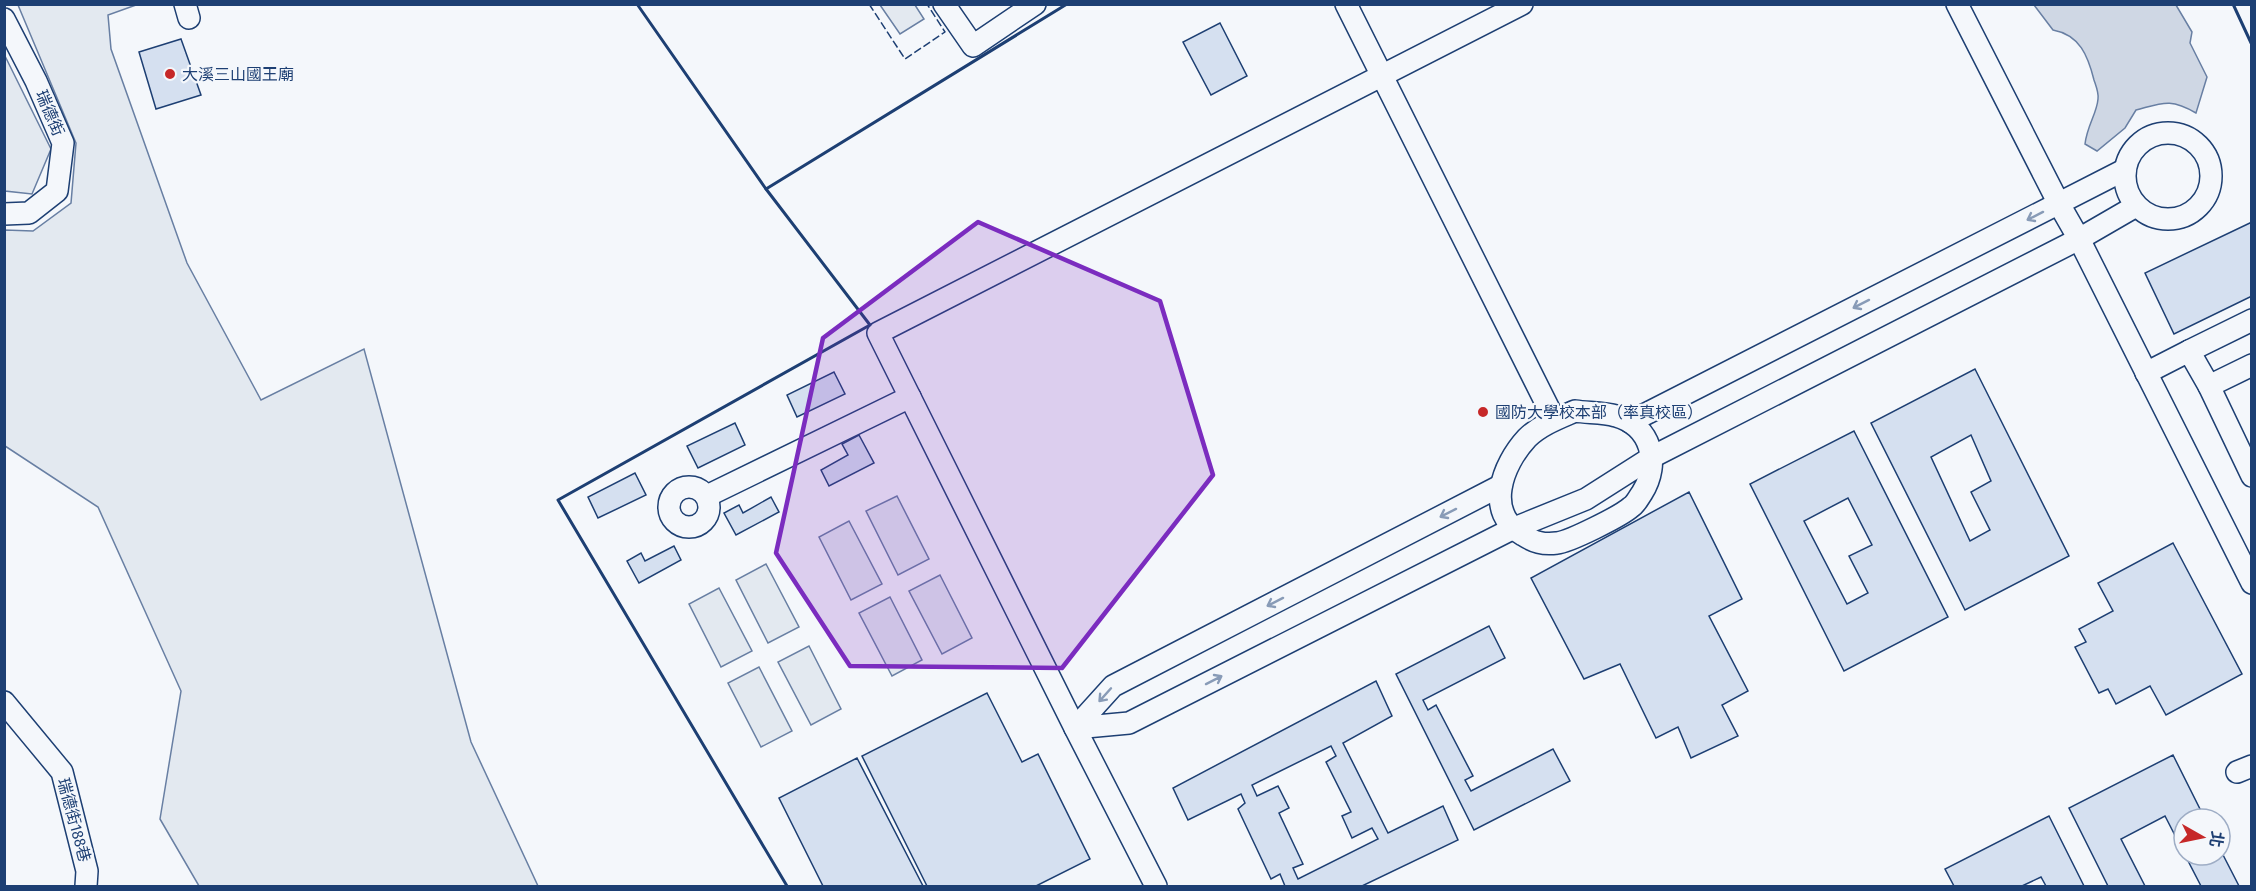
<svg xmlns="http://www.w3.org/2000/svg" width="2256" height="891" viewBox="0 0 2256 891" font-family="'Fira Sans Condensed','Noto Sans TC',sans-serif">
	<rect width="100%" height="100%" fill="#f4f7fb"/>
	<g fill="#e3e9f0" stroke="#687fa3" stroke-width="1.5">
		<path d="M18 5H136L108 15 111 49 187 263 261 400 364 349 471 742 538 886H199L160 819 181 691 98 507 5 446V230L33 231 71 203 76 143Z"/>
		<path d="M880 5H915L924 19 900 34Z"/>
		<path d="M4 54 51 149 32 194 5 191Z"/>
		<path d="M897 496 929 559 898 575 866 511Z"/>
		<path d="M849 521 882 584 851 600 819 537Z"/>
		<path d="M766 564 799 627 768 643 736 580Z"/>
		<path d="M940 575 972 638 942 654 909 591Z"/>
		<path d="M719 588 752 651 721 667 689 604Z"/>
		<path d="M890 597 922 660 892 676 859 613Z"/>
		<path d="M809 646 841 709 811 725 778 662Z"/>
		<path d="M759 667 792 731 761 747 728 683Z"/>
	</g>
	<path fill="#cfd7e4" stroke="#687fa3" stroke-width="1.5" d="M2034 5H2176L2192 32 2190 43 2207 77 2196 113C2170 98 2163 103 2136 110L2125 128 2097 151 2085 144C2087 126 2097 113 2098 99 2099 93 2096 86 2094 80 2088 56 2080 35 2053 30Z"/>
	<g fill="#d5e0f0" stroke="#1d3f73" stroke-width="1.5" fill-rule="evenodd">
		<path d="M1220 23 1247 76 1211 95 1183 42Z"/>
		<path d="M181 39 201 95 156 109 139 52Z"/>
		<path d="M2252 222V296L2174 334 2145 273Z"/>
		<path d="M1975 369 2069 556 1965 610 1871 423ZM1971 435 1991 481 1971 492 1990 530 1970 541 1931 457Z"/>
		<path d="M834 372 845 394 797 417 787 395Z"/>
		<path d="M735 423 745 445 698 468 687 446Z"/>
		<path d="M1854 431 1948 617 1844 671 1750 484ZM1848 498 1872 545 1849 556 1868 593 1847 604 1804 521Z"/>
		<path d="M859 435 874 463 829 486 821 470 848 455 842 444Z"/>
		<path d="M635 473 646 495 598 518 588 497Z"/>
		<path d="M1689 492 1742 599 1709 616 1748 691 1722 705 1738 736 1691 758 1678 727 1656 738 1620 664 1584 679 1531 578Z"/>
		<path d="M771 497 779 512 736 535 724 513 739 505 743 513Z"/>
		<path d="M2173 543 2242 674 2166 715 2150 686 2116 704 2108 689 2099 693 2075 647 2086 642 2079 629 2113 611 2098 583Z"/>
		<path d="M674 546 681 560 639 583 627 561 641 553 645 561Z"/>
		<path d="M1489 626 1505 658 1423 700 1428 710 1436 705 1473 776 1465 780 1471 791 1553 749 1570 781 1474 830 1396 674Z"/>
		<path d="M1376 681 1392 716 1343 743 1388 833 1443 806 1458 840 1362 886H1285L1280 874 1271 879 1238 809 1245 803 1241 794 1188 820 1173 788ZM1331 746 1336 756 1326 762 1351 812 1342 816 1352 838 1372 828 1378 839 1298 879 1293 868 1303 864 1279 813 1289 808 1278 786 1257 796 1252 785Z"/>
		<path d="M987 693 1022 762 1038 754 1090 859 1036 886H927L862 756Z"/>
		<path d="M2173 755 2205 819H2184V853L2165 816 2121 839 2145 886H2108L2069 808Z"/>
		<path d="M857 758 923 886H823L779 798Z"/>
		<path d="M2049 816 2084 886H2046L2041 877 2022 886H1954L1945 869Z"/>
		<path d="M2220 849 2239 886H2201L2185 855H2220Z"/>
	</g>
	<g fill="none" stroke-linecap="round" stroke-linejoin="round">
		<defs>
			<g id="minor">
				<path d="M185 4 189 18"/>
				<path d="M944 4 973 46 1035 4"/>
				<path d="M1346 4 1554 419"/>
				<path d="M1957 4 2059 204 2079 239 2252 583"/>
				<path d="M4 19 36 81 63 143 57 191 29 213 4 214"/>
				<circle cx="2168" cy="176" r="43"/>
				<path d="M2189 351 2252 320"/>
				<path d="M2252 365 2209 386 2252 476"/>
				<path d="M2146 373 2189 351 2209 386"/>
				<path d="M1575 411C1588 413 1604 412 1616 416 1651 426 1661 463 1642 493 1639 497 1636 504 1631 507 1621 516 1569 542 1557 543 1543 545 1534 542 1523 535 1484 513 1502 465 1527 438 1540 425 1559 418 1575 411Z"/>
				<path d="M1630 422 2124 170"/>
				<path d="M1500 486 1113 686 1075 728 1129 723 1512 529 1586 499 1652 457 2079 239 2136 206"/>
				<circle cx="689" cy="507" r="20"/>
				<path d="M707 496 910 397"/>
				<path d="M4 702 62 772 87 871 86 886"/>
				<path d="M2237 772 2252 766"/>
				<path d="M1156 886 1075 728 878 333 1522 4"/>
			</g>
		</defs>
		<use href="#minor" stroke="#1d3f73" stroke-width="24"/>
		<use href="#minor" stroke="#f4f7fb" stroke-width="21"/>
		<path stroke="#1d3f73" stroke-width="1.5" stroke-dasharray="8 3" stroke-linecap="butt" d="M869 4 905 59 945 32 927 4"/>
		<g stroke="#1d3f73" stroke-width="3">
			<path d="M637 4 766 189 870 325 558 500 787 886"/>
			<path d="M2233 4 2252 45"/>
			<path d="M766 189 1067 4"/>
		</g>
	</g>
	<defs><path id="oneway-shaft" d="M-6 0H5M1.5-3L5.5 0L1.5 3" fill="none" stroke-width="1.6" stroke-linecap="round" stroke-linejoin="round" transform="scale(1.5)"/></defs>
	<g stroke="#889bb7">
		<use href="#oneway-shaft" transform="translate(2035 216) rotate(153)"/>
		<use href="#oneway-shaft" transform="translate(1861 304) rotate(153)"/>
		<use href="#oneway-shaft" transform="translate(1448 513) rotate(153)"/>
		<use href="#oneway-shaft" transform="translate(1275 602) rotate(153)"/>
		<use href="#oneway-shaft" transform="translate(1214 680) rotate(-27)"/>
		<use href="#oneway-shaft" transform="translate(1105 695) rotate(132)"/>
	</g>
	<path fill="#7b2cbf" fill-opacity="0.2" stroke="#7b2cbf" stroke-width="4.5" stroke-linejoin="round" d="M978 222 1160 301 1213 475 1062 668 850 666 776 553 823 338Z"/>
	<g fill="#c62828" stroke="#f4f7fb" stroke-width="2">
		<circle cx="170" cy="74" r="6"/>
		<circle cx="1483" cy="412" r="6"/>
	</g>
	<g text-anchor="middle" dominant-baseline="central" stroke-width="4.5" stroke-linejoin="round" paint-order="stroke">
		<g font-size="16" fill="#1d3f73" stroke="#f4f7fb" text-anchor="start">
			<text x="182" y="74">大溪三山國王廟</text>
			<text x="1495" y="412">國防大學校本部（率真校區）</text>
		</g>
		<g font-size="16" fill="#1d3f73" stroke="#f4f7fb">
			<text transform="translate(50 113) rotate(67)">瑞德街</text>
			<text transform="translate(74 820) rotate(75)">瑞德街188巷</text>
		</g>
	</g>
	<rect width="2256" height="891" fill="none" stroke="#1d3f73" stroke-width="12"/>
	<g transform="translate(2202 837) rotate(99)"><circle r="28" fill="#f4f7fb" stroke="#9eadc5" stroke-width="1.5"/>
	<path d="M0-4.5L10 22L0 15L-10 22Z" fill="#c62828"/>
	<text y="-9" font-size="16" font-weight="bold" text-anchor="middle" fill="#1d3f73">北</text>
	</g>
</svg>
